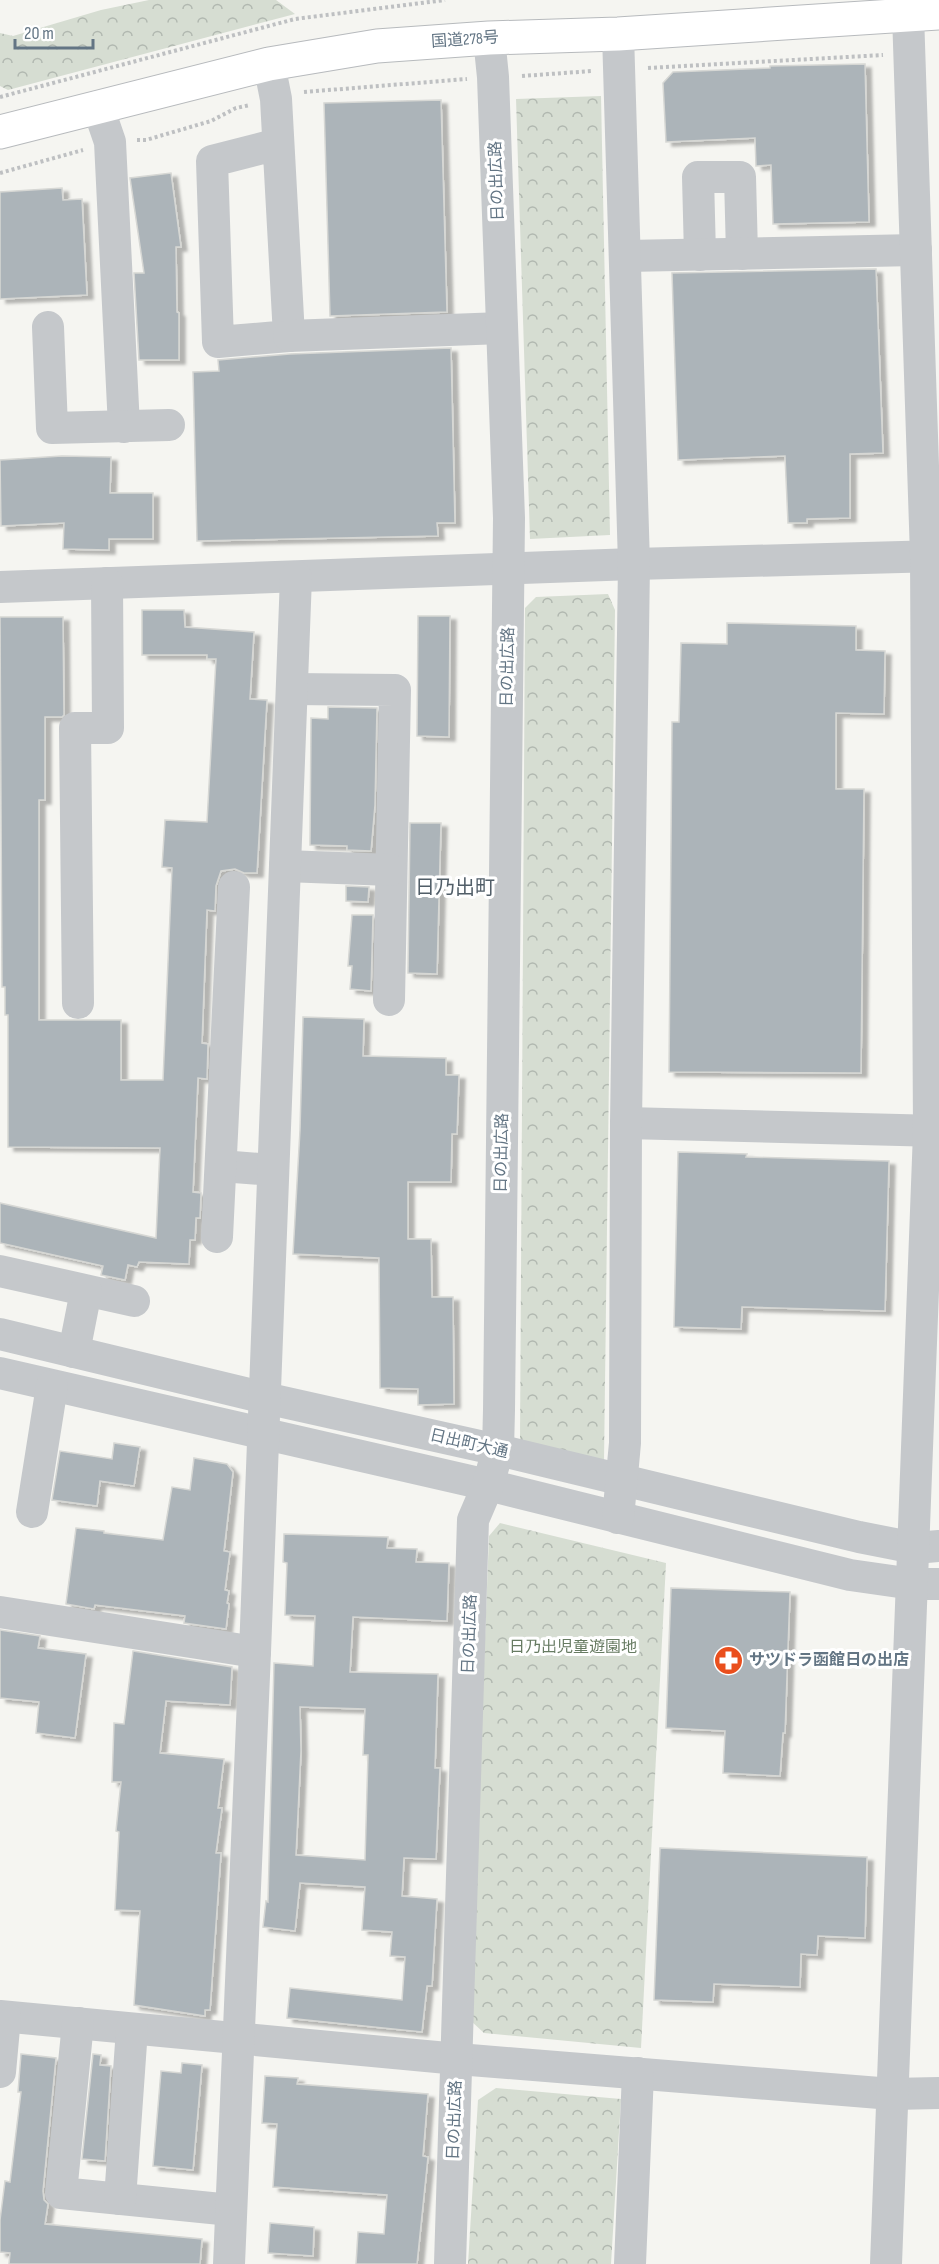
<svg xmlns="http://www.w3.org/2000/svg" width="939" height="2264" viewBox="0 0 939 2264" font-family="'Sofia Sans Condensed','Noto Sans JP',sans-serif">
	<defs>
		<pattern id="park-crowns" width="20" height="18" patternUnits="userSpaceOnUse" patternTransform="scale(1.5)"><rect width="20" height="18" fill="#d6ddd2"/><path d="M2 6a3 3 0 1 1 6 0M12 15a3 3 0 1 1 6 0" fill="none" stroke="#b1b8b0"/></pattern>
		<filter id="shadow"><feDropShadow dx="6" dy="4" stdDeviation="1.5" flood-color="#0004"/></filter>
	</defs>
	<rect width="100%" height="100%" fill="#f5f5f1"/>
	<g fill="url(#park-crowns)">
		<path d="M149 0H276L295 14 8 90 0 86V33L13 36 101 10Z"/>
		<path d="M601 96 610 535 530 539 516 99Z"/>
		<path d="M608 594 615 610 604 1461 520 1440 525 608 536 597Z"/>
		<path d="M500 1523 666 1563 641 2048 484 2033 470 2020 489 1536Z"/>
		<path d="M496 2088 621 2099 611 2264H468L478 2100Z"/>
	</g>
	<g fill="#acb4b9" stroke="#d6d7d4" stroke-width="1.5" fill-rule="evenodd" filter="url(#shadow)">
		<path d="M865 64 869 222 773 224 771 165 756 166 755 138 666 142 663 83 673 72 770 68V66Z"/>
		<path d="M441 100 447 312 330 316 324 103Z"/>
		<path d="M171 173 181 247H176L177 312 179 313V360H139L134 273H144L130 178Z"/>
		<path d="M62 188 63 200 82 199 87 295 0 299V192Z"/>
		<path d="M876 269 883 453 850 454V518L807 519V523H788L785 456 678 460 672 273Z"/>
		<path d="M451 348 455 523H437L438 536 197 541 193 372 219 371 218 360 290 354Z"/>
		<path d="M62 456 111 457 110 493H153V539H109V550L63 549 64 523 1 526 0 460Z"/>
		<path d="M142 610H184L185 627 254 632 250 699 267 700 257 873H244L235 869 221 871 216 886 215 911 207 910 202 1043 208 1044 207 1079 198 1078 193 1192 201 1193 200 1218H196L195 1240H190L189 1264 139 1262 137 1267 128 1265 125 1280 101 1275 103 1266 0 1243V1203L156 1238 160 1148 8 1147V1015H5V987H2L0 617H63L64 715 62 717H45V800H39V1020H121V1080H163L172 868 162 867 165 820 207 822 216 659H207V655H142Z"/>
		<path d="M418 616H450L449 737 417 736Z"/>
		<path d="M727 623 856 626V650L885 651 884 714 836 713V789H864L861 1073 669 1072 672 722H679L681 643 727 644Z"/>
		<path d="M328 707 377 708 375 805 371 851 347 850V846L310 845 311 718 328 719Z"/>
		<path d="M410 823H441L437 974 408 973Z"/>
		<path d="M346 886 369 887 368 902 346 901Z"/>
		<path d="M352 915H373L371 991 350 989 352 966H348Z"/>
		<path d="M303 1017 364 1019 363 1056 446 1058V1075H459L457 1134H452L451 1182H408V1239H431L432 1297H453L454 1404 418 1405V1389L380 1388 379 1258 293 1254 300 1130Z"/>
		<path d="M678 1152 747 1154 746 1157 889 1161 885 1311 742 1307 741 1329 674 1327Z"/>
		<path d="M114 1443 140 1447 134 1486 100 1481 97 1506 52 1500 60 1451 112 1459Z"/>
		<path d="M194 1458 227 1464 233 1472 224 1551 230 1552 225 1590 229 1591 227 1603 229 1604 226 1629 184 1623 185 1616 95 1605 94 1609 66 1604 76 1528 104 1531V1533L163 1540 172 1487 190 1490Z"/>
		<path d="M284 1534 388 1537 387 1548 417 1549 416 1562 449 1563 447 1621 353 1617 350 1672 438 1674 435 1768H440L436 1859 404 1858 402 1896 437 1899 432 1986H427L422 2032 287 2018 290 1988 402 2000 405 1957 390 1956 392 1932 362 1930 365 1887 300 1883 295 1931 263 1927 266 1901 268 1902 274 1663 313 1666 315 1616 285 1615 287 1563 283 1562ZM300 1707 365 1709 363 1755H368L365 1860 296 1855 301 1751Z"/>
		<path d="M671 1588 790 1592 785 1733H783L780 1776 723 1773 725 1731 666 1728Z"/>
		<path d="M0 1630 40 1636 38 1648 86 1654 75 1738 36 1733 39 1702 0 1698Z"/>
		<path d="M133 1651 232 1667 230 1705 166 1701 160 1753 224 1759 218 1808H222L216 1853H221L210 2010H205V2016L134 2005 140 1911 115 1910 119 1832 116 1831 121 1782H112L114 1723 124 1724Z"/>
		<path d="M660 1848 867 1857 865 1938 818 1936 817 1955 801 1954 800 1987 714 1984 713 2002 654 2000Z"/>
		<path d="M21 2054 56 2058 43 2191 44 2200 48 2204 45 2224 202 2239 200 2264H9L10 2253 0 2252V2220L5 2181 10 2182 21 2092H18Z"/>
		<path d="M93 2054 101 2055 100 2065 111 2066 105 2161 82 2159Z"/>
		<path d="M182 2063 202 2065 193 2170 153 2166 161 2071 181 2073Z"/>
		<path d="M265 2076 298 2078 297 2084 428 2094 423 2156 428 2157 417 2264H356L358 2232 384 2234 387 2195 273 2187 277 2124 262 2123Z"/>
		<path d="M270 2223 314 2227 313 2256 268 2253Z"/>
	</g>
	<g fill="none" stroke-linecap="round" stroke-linejoin="round">
		<defs>
			<path id="highway" d="M0 132 269 64 377 46 489 38 618 34 939 13"/>
		</defs>
		<use href="#highway" stroke="#b7babd" stroke-width="35"/>
		<g stroke="#bec0c2" stroke-width="4" stroke-dasharray="3 3" stroke-linecap="butt">
			<path d="M648 68 883 55"/>
			<path d="M522 76 592 71"/>
			<path d="M304 92 467 79"/>
			<path d="M0 97 295 19 445 0"/>
			<path d="M137 140H146L211 121 236 108 250 105"/>
			<path d="M0 173 83 150"/>
		</g>
		<g stroke="#c5c8cb" stroke-width="32">
			<path d="M269 64 276 99 289 336 218 342 212 161 278 144"/>
			<path d="M98 107 110 142 124 427"/>
			<path d="M700 255 698 177H740L742 254"/>
			<path d="M626 256 916 250"/>
			<path d="M48 327 52 428 169 425"/>
			<path d="M289 336 502 328"/>
			<path d="M0 587 634 564 939 556"/>
			<path d="M292 689 395 690 389 1000"/>
			<path d="M285 866 391 870"/>
			<path d="M78 1003 75 728H108L107 583"/>
			<path d="M626 1123 939 1131"/>
			<path d="M221 1166 273 1170"/>
			<path d="M217 1237 234 887"/>
			<path d="M0 1271 134 1301"/>
			<path d="M0 1334 265 1398 498 1450 859 1537 915 1548 939 1546"/>
			<path d="M74 1352 86 1291"/>
			<path d="M0 1373 488 1485 850 1575 913 1584H939"/>
			<path d="M32 1512 52 1386"/>
			<path d="M618 1518 625 1443 626 1123 634 564 618 34"/>
			<path d="M0 1612 255 1652"/>
			<path d="M0 2016 458 2059 892 2094 939 2093"/>
			<path d="M78 2023 61 2193 231 2210"/>
			<path d="M0 2072 5 2017"/>
			<path d="M120 2199 132 2029"/>
			<path d="M229 2264 255 1652 296 577"/>
			<path d="M450 2264 473 1520 488 1485 498 1450 499 1410 509 518 493 77 489 38"/>
			<path d="M630 2264 638 2073"/>
			<path d="M886 2264 929 1132 926 556 908 14"/>
		</g>
		<use href="#highway" stroke="#fff" stroke-width="33"/>
	</g>
	<defs>
		<symbol id="pharmacy-disc" viewBox="-11 -11 22 22"><circle r="9.5" fill="#ea4f1d" stroke="#fff"/><path d="M-2-6h4v4h4v4h-4v4h-4v-4h-4v-4h4Z" fill="#fff"/></symbol>
	</defs>
	<g fill-rule="evenodd">
		<use href="#pharmacy-disc" x="712" y="1644" width="33" height="33"/>
	</g>
	<g text-anchor="middle" dominant-baseline="central" stroke-width="6" stroke-linejoin="round" paint-order="stroke">
		<g font-size="16" fill="#637584" stroke="#fff">
			<text transform="translate(465 40) rotate(-4)">国道278号</text>
			<text transform="translate(497 181) rotate(-92)">日の出広路</text>
			<text transform="translate(508 667) rotate(-89)">日の出広路</text>
			<text transform="translate(502 1153) rotate(-89)">日の出広路</text>
			<text transform="translate(469 1444) rotate(13)">日出町大通</text>
			<text transform="translate(470 1634) rotate(-88)">日の出広路</text>
			<text transform="translate(455 2120) rotate(-88)">日の出広路</text>
		</g>
		<g font-size="16" fill="#677b62" stroke="#fff">
			<text x="573" y="1647">日乃出児童遊園地</text>
		</g>
		<g font-size="16" font-weight="bold" fill="#637584" stroke="#fff" text-anchor="start">
			<text x="749" y="1660">サツドラ函館日の出店</text>
		</g>
		<g font-size="20" fill="#515e68" stroke="#fff">
			<text x="455" y="888">日乃出町</text>
		</g>
	</g>
	<path d="M15 39v9h78v-9" fill="none" stroke="#637584" stroke-width="3"/>
	<text x="24" y="39" font-size="18" fill="#637584" stroke="#ffffff" stroke-width="4.5" paint-order="stroke">20 m</text>
</svg>
